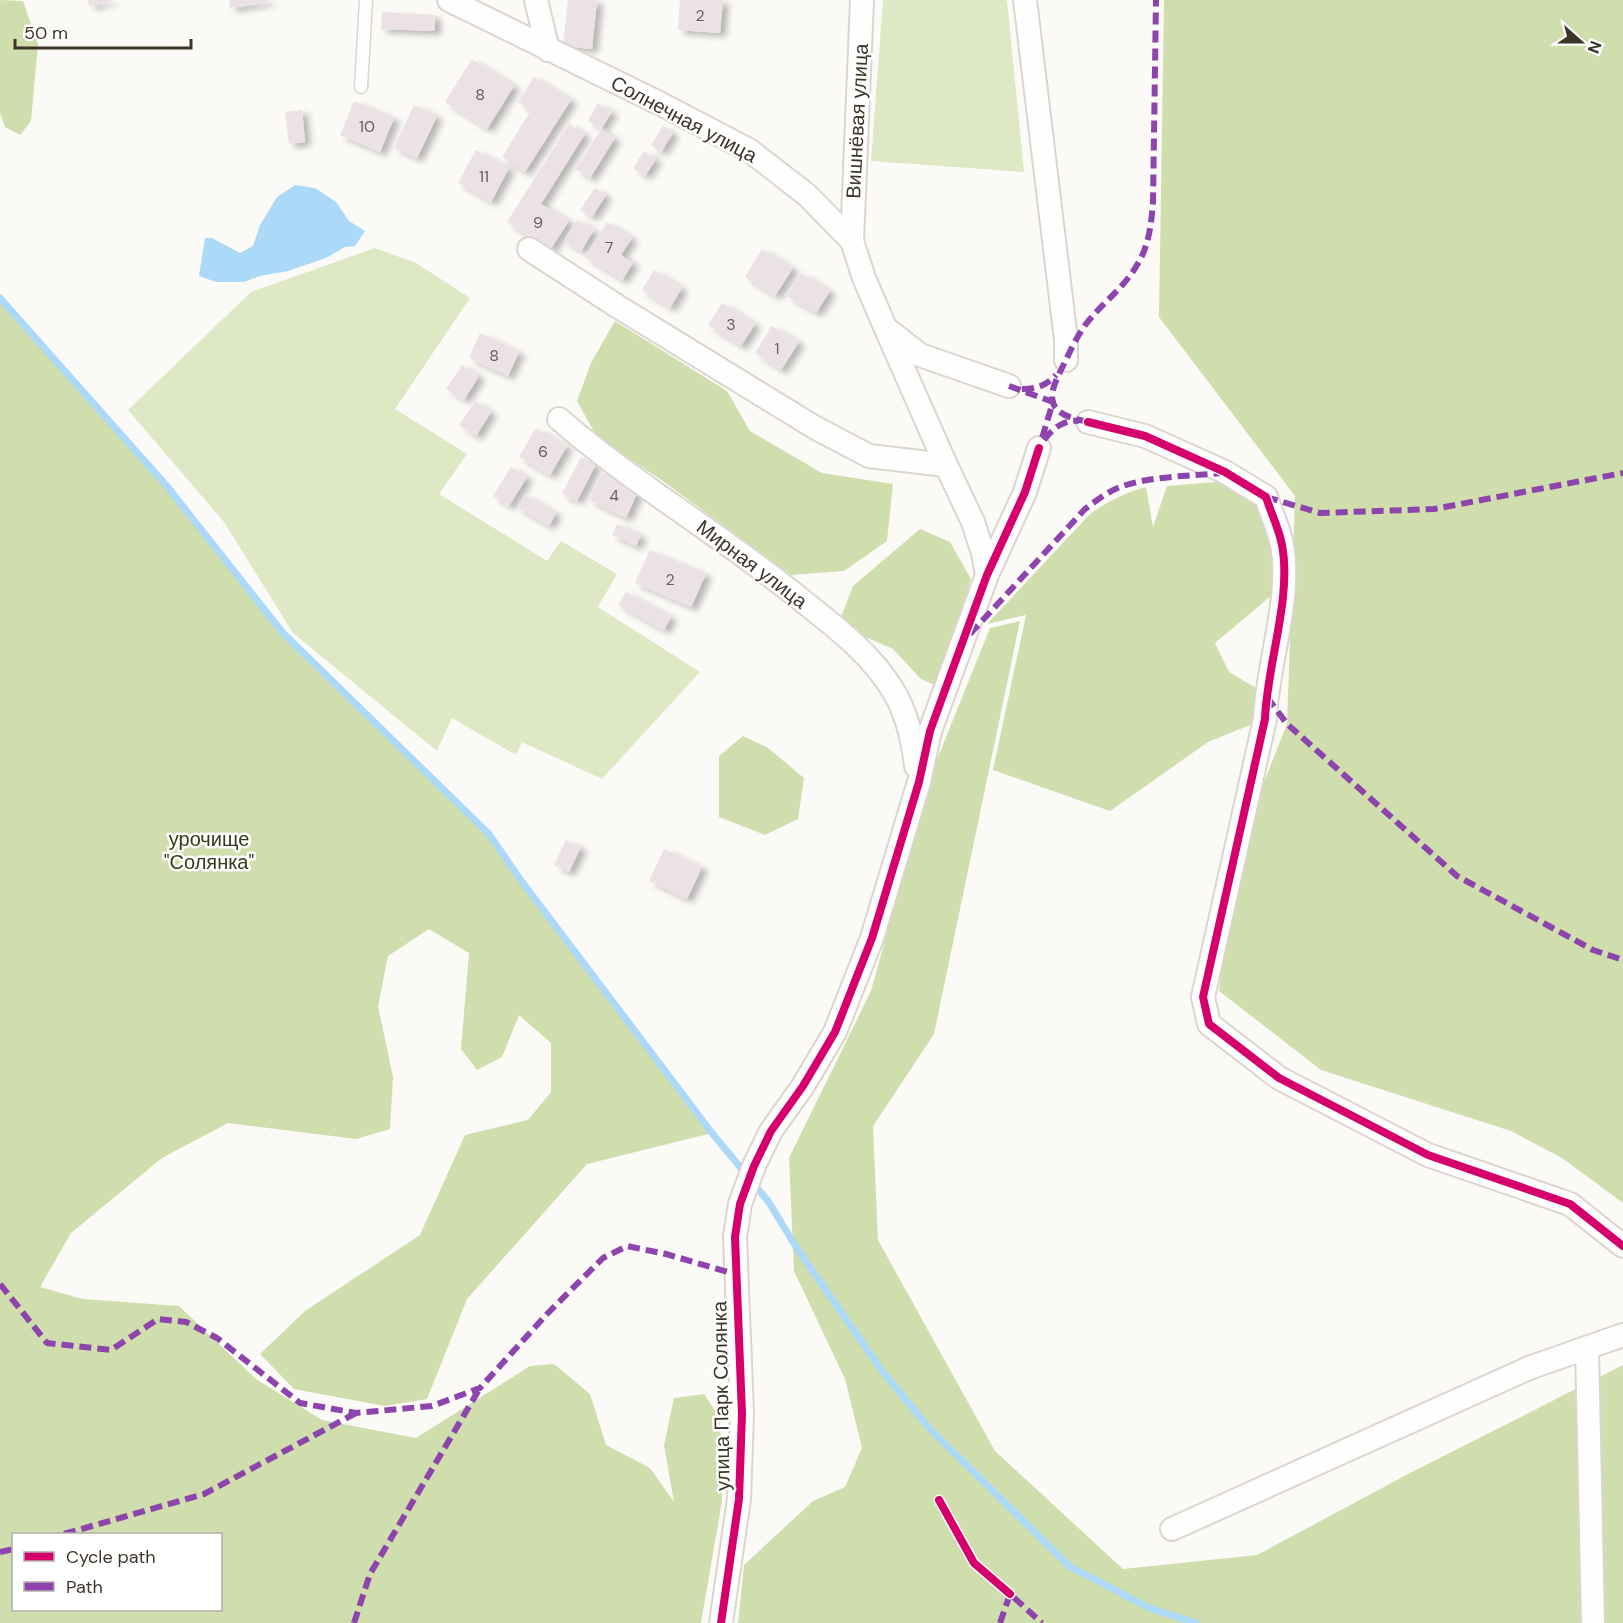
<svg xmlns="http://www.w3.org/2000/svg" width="1623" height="1623" viewBox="0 0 1623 1623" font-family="'DM Sans',sans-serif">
	<defs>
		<filter id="shadow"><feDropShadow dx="6" dy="4" stdDeviation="3" flood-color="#0004"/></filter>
	</defs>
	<rect width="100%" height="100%" fill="#fcfaf7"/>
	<g fill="#dee8c4">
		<path d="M883 0H1007L1024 172 871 161Z"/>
		<path d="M375 248 416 263 470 298 395 409 467 454 439 494 547 561 561 541 617 574 598 607 700 672 602 779 522 742 516 755 452 718 437 751 293 633 224 522 128 410 251 292Z"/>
	</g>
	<g fill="#d0ddad" fill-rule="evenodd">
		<path d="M0 0 23 1 38 44 31 121 20 135 5 127 0 113Z"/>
		<path d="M1164 0H1623V1203L1562 1158 1511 1131 1321 1070 1219 991 1235 855 1287 724 1295 496 1159 317Z"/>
		<path d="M0 298 166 485 283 633 489 834 520 879 712 1133 587 1164 467 1299 427 1399 385 1406 294 1389 260 1354 305 1311 420 1235 465 1135 528 1120 551 1092V1043L519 1015 502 1057 477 1070 461 1049 469 953 429 929 388 956 378 1006 393 1077 390 1129 356 1139 228 1123 162 1158 71 1233 40 1287 83 1299 179 1306 256 1379 322 1420 416 1438 530 1366 554 1364 590 1394 606 1445 650 1468 674 1502 664 1445 674 1398 704 1394 720 1418 722 1501 701 1623H0ZM14 1534H220V1610H14Z"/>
		<path d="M615 321 727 391 750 431 822 473 893 484 887 541 844 571 791 575 660 479 598 439 577 401 591 363Z"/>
		<path d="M1226 481 1251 490 1282 545 1284 585 1215 643 1229 672 1266 694 1265 719 1208 742 1110 811 993 770 1026 615 987 624 1090 514C1108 501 1125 493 1146 487L1153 527 1167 486Z"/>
		<path d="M920 529 950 542 971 579 937 686 921 679 893 649 838 625 853 586Z"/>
		<path d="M1020 621 934 1034 873 1126 878 1240 995 1451 1123 1569 1257 1555 1410 1473 1623 1365V1623H738L744 1565 813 1501 845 1487 862 1448 845 1379 794 1271 789 1158 871 991 930 777 990 628Z"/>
		<path d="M743 736 768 748 804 778 798 819 765 835 719 817V756Z"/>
	</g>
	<path fill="#acd9f7" d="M295 185 315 188 336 202 349 221 365 231 355 246 345 247 326 258 288 271 260 276 244 282H216L199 276 205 238H212L240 253 253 246 260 225 277 197Z"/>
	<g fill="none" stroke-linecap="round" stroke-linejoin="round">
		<g stroke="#acd9f7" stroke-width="7">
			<path d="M0 298 166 485 283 633 489 834 520 879 712 1133 745 1173"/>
			<path d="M752 1182 768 1201 798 1250 882 1371 930 1429 1069 1566 1149 1608 1196 1623"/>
		</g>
	</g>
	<g fill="#ece2e6" filter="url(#shadow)">
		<path d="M88 0H112V1L89 6Z"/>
		<path d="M229 0H268L269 2 230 8Z"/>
		<path d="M568 0H597L592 49 563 46Z"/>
		<path d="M680 0H723L720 33 678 30Z"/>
		<path d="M382 12 435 15V31L381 29Z"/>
		<path d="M472 59 514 86 487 129 445 102Z"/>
		<path d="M534 77 571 100 525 172 502 157 531 110 518 102Z"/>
		<path d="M354 101 394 118 380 152 340 135Z"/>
		<path d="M598 103 612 112 601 129 615 138 590 178 576 169 601 129 588 121Z"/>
		<path d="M414 105 437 116 417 158 394 148Z"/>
		<path d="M302 110 305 142 289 144 285 112Z"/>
		<path d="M569 124 585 134 541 204 569 221 550 250 507 222Z"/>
		<path d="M663 126 673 133 661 152 651 145Z"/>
		<path d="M476 150 509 168 491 202 458 183Z"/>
		<path d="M644 151 656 159 645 176 633 168Z"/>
		<path d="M595 188 606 195 592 217 580 210Z"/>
		<path d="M577 220 594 230 581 251 564 241Z"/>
		<path d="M607 222 632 238 621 255 633 263 622 280 585 257Z"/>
		<path d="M762 249 793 268 775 296 745 277Z"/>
		<path d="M654 270 682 288 670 308 642 290Z"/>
		<path d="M801 273 830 291 816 313 787 296Z"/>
		<path d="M722 303 755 324 741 346 708 325Z"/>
		<path d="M772 326 799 342 781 370 755 353Z"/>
		<path d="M480 333 519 352 508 376 469 358Z"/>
		<path d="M462 365 479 376 464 400 446 389Z"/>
		<path d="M475 401 491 412 476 436 459 425Z"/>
		<path d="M536 428 567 446 550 475 519 457Z"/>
		<path d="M581 457 596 464 577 501 562 494Z"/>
		<path d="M511 467 527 477 509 506 493 496Z"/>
		<path d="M602 472 639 489 626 518 589 500Z"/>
		<path d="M525 495 556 513 549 526 517 508Z"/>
		<path d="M617 524 641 535 636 546 612 535Z"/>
		<path d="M650 550 706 574 691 607 635 583Z"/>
		<path d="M626 592 671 617 664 630 618 605Z"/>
		<path d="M566 840 581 847 569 872 554 865Z"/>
		<path d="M664 849 702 867 687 899 649 881Z"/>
	</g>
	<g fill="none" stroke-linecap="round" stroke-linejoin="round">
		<defs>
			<path id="lane" d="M361 87 366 0"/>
			<g id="street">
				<path d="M449 0 659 103 749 150 807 195 852 241 864 278 885 327 946 465 973 522 983 553 987 575"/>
				<path d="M536 0 548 50"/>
				<path d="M1025 0 1066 340V360"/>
				<path d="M852 241 862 0"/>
				<path d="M529 249 617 306 814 427 869 456 946 465"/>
				<path d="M888 330 920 355 1009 386"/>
				<path d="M559 419C636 486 725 537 804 602 837 628 873 656 894 692 907 714 913 740 916 766"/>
				<path d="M1088 422 1145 436 1225 472 1266 497C1271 513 1279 529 1282 545 1292 598 1267 664 1265 719L1203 997 1209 1024 1279 1078 1428 1155 1570 1204 1623 1246"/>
				<path d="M1587 1348 1593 1623"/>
				<path d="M1172 1529 1529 1368 1623 1335"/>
				<path d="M721 1623 739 1499 742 1414 735 1237 740 1204 754 1166 771 1131 803 1086 835 1032 872 938 919 782 930 731 987 575 1025 492 1039 448"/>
			</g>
		</defs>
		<use href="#lane" stroke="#dbd5ce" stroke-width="15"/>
		<use href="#street" stroke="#dbd5ce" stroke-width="26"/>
		<use href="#lane" stroke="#fffefe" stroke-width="12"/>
		<use href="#street" stroke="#fffefe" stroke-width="22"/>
		<g stroke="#8e44ad" stroke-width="6" stroke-dasharray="12 6" stroke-linecap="butt">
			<path d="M1009 386 1053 402 1039 448"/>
			<path d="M1022 389C1036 389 1046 386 1056 375"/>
			<path d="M1088 422C1077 419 1062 417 1055 407 1048 396 1055 383 1060 372 1068 356 1075 339 1086 324 1102 303 1124 288 1137 265 1149 246 1151 225 1153 203L1156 0"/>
			<path d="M1044 440C1052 429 1064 419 1079 421"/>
			<path d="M1266 497 1320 513 1434 509 1623 473"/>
			<path d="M970 634 1085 509C1096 501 1107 492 1120 487 1150 476 1191 476 1222 473"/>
			<path d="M1267 697 1287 724 1457 876 1593 950 1623 960"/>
			<path d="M0 1284 47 1343 111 1350 158 1319 186 1322 217 1338 300 1403 356 1413 432 1406 480 1388 547 1314 603 1258 627 1246 666 1254 735 1274"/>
			<path d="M64 1534 204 1494 356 1413"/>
			<path d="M0 1552 14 1549"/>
			<path d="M354 1623 370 1574 480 1388"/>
			<path d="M1000 1623 1010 1594 1042 1623"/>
		</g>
		<defs>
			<g id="cycleway">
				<path d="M1088 422 1145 436 1225 472 1266 497C1271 513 1279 529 1282 545 1292 598 1267 664 1265 719L1203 997 1209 1024 1279 1078 1428 1155 1570 1204 1623 1246"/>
				<path d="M939 1500 974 1563 1010 1594"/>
				<path d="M721 1623 739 1499 742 1414 735 1237 740 1204 754 1166 771 1131 803 1086 835 1032 872 938 919 782 930 731 987 575 1025 492 1039 448"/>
			</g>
		</defs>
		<use href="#cycleway" stroke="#fff" stroke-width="11"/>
		<use href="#cycleway" stroke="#d6006c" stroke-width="8"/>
	</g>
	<g text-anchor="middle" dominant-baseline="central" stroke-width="5" stroke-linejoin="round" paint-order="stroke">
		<g font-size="16" fill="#6a6159">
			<text x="700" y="15">2</text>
			<text x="480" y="94">8</text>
			<text x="367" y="126">10</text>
			<text x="484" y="176">11</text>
			<text x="538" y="222">9</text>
			<text x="609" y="247">7</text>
			<text x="731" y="324">3</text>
			<text x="777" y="348">1</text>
			<text x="494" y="355">8</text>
			<text x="543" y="451">6</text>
			<text x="614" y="495">4</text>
			<text x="670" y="579">2</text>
		</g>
		<g font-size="20" fill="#3e3529" stroke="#fff">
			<text transform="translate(684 119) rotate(28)">Солнечная улица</text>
			<text transform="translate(857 121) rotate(-87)">Вишнёвая улица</text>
			<text transform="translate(752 564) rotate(37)">Мирная улица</text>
			<text transform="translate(721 1396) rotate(-91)">улица Парк Солянка</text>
		</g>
		<g font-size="20" fill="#333d19" stroke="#fff">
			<text x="209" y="839">урочище<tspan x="209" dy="23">"Солянка"</tspan></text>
		</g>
	</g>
	<rect x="12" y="1533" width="210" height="78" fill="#ffffff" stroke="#b2aea9" stroke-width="1.5"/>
	<rect x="24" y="1552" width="30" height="9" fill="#d6006c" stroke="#b2aea9" stroke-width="1.5"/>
	<text x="66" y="1563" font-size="18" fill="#3e3529">Cycle path</text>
	<rect x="24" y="1582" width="30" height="9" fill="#8e44ad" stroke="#b2aea9" stroke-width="1.5"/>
	<text x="66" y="1593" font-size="18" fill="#3e3529">Path</text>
	<g transform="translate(1581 42) rotate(111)" stroke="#ffffff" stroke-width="4.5" paint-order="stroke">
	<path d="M0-4.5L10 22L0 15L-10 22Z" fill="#3e3529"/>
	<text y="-9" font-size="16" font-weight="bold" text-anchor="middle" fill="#3e3529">N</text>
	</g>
	<path d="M15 39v9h176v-9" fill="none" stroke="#3e3529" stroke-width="3"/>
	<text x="24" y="39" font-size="18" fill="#3e3529" stroke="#ffffff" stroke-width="4.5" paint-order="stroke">50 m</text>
</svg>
